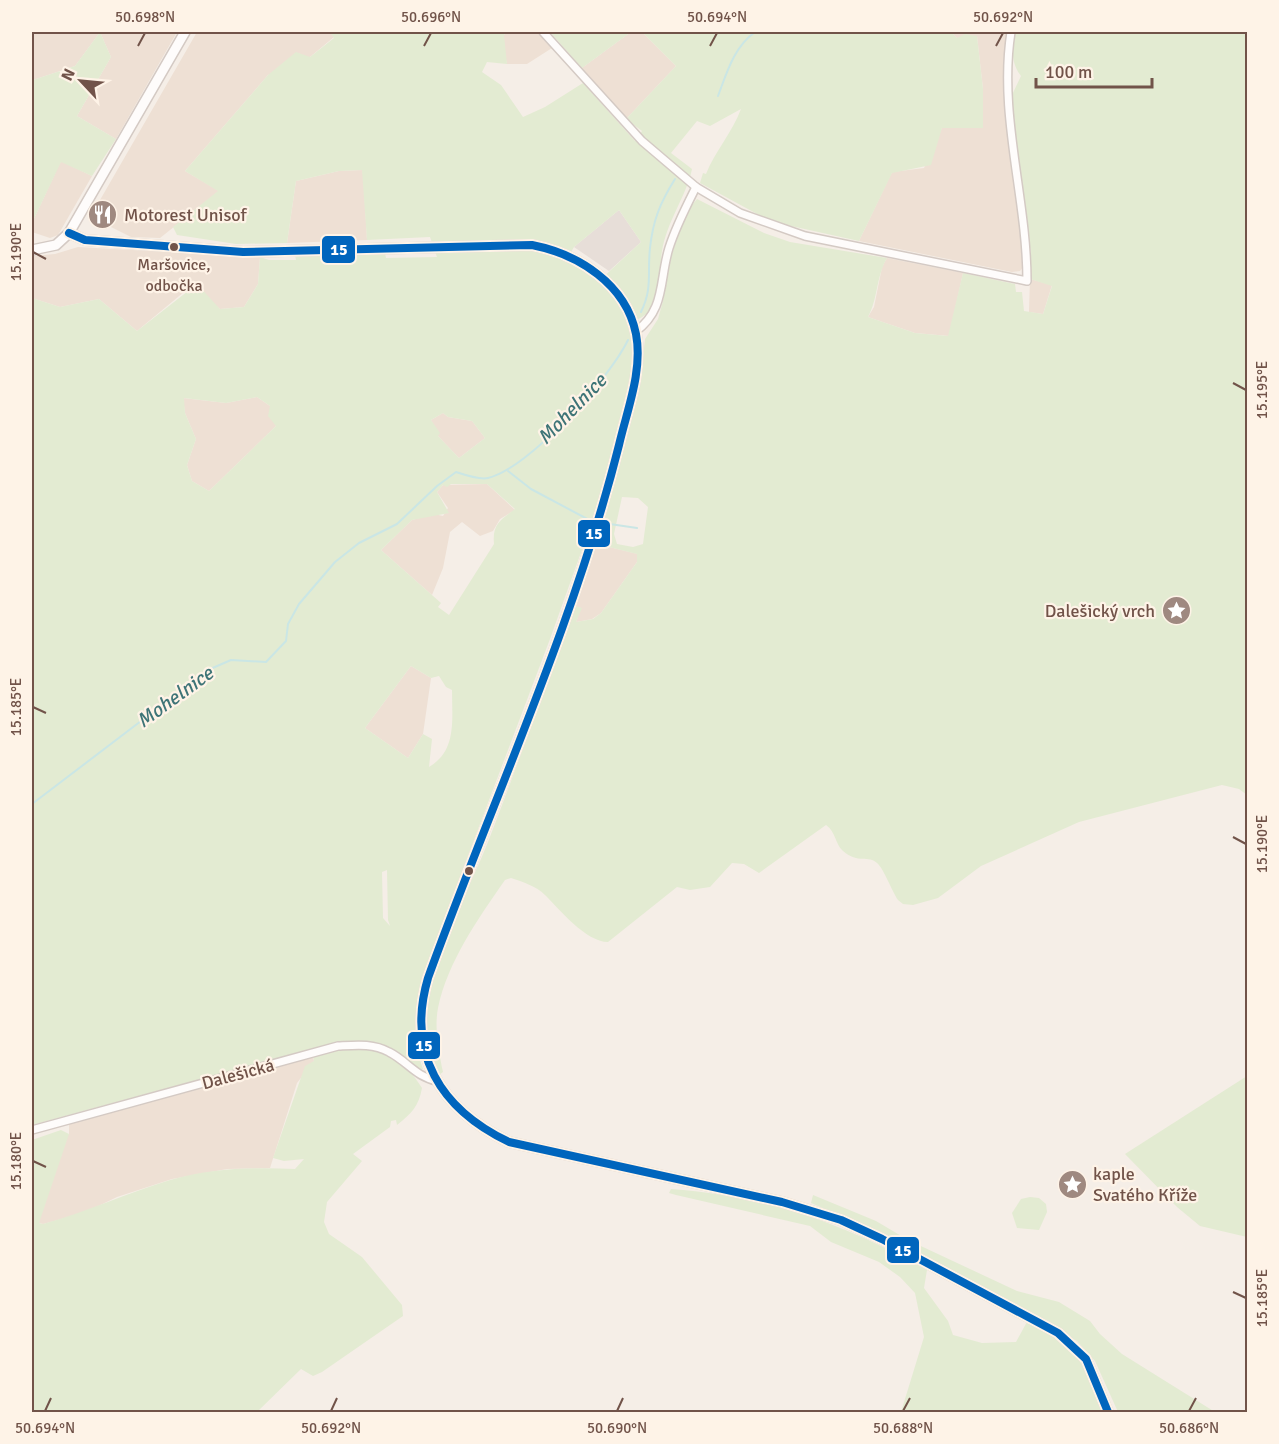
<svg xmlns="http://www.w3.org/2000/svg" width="1279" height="1444" viewBox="0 0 1279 1444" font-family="Signika,sans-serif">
	<rect width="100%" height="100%" fill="#f5eee7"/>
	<g fill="#eee0d4">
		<path d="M32 32H177L116 139 77 116 111 57 100 32 75 66 33 80 34 94 32 95Z"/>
		<path d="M197 32H330L334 37 310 57 268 75 185 171 219 191 160 238 131 237 93 218 100 200Z"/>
		<path d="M507 32H537L552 48 527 64H507L503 46 504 35Z"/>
		<path d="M631 32H642L676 66 626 119 582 68Z"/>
		<path d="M951 32H1007L1006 59 1024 266 1020 271 1012 272 859 241 892 172 924 168 942 128H983V89L977 36 957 38Z"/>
		<path d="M61 161 92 176 58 235 50 238 32 232V223Z"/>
		<path d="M363 170 367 240 287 243 296 181 339 171Z"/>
		<path d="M78 247 260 257 258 284 244 307 220 309 190 287 137 331 99 299 60 307 32 298V256L55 254Z"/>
		<path d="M887 258 963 273 949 336 915 333 868 317 874 307 882 267Z"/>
		<path d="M1030 279 1052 285 1043 314 1029 312Z"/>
		<path d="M257 397 270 406 276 426 209 491 192 481 187 465 196 439 185 413 183 398 226 403Z"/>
		<path d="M443 413 448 417 472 421 485 438 459 458 438 436 431 420Z"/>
		<path d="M487 484 515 510 500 519 493 531 480 536 462 522 450 532 443 568 432 595 381 550 412 520 434 514 443 516 448 508 437 492 443 485Z"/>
		<path d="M597 544 638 554 637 562 601 613 592 619 576 622 581 608 575 606Z"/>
		<path d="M411 666 431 678 423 734 408 758 365 728Z"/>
		<path d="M313 1056 314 1061 297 1083 270 1168 227 1169 172 1179 117 1197 84 1213 43 1224 39 1223 32 1180 69 1134V1122Z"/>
	</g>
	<path fill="#e7ded8" d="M619 210 641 242 609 271 574 247Z"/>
	<g fill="#e3ebd2" fill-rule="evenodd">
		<path d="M100 32 111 57 77 116 116 139 92 176 61 162 32 223 33 80 75 66Z"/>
		<path d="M330 32H507L504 35 507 64 487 62 482 72 501 85 523 117 545 107 583 83 635 141 642 131 626 119 676 66 642 32H951L957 38 965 34 977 36 983 89V128H942L931 165 892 173 859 241 782 224 759 215 700 183 703 173 706 174C715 151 732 133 741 109L710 126 697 121 671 153 692 169C686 197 667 221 662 251 659 270 662 292 650 309 645 318 636 320 627 323L634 347 631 374 598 505 550 639 424 972C414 1005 411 1035 423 1069L419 1070C393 1046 375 1040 340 1041L32 1125V298L60 307 99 299 137 331 197 284 220 309 244 307 258 284 260 257 269 260H296L295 255 385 253 386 258 437 257 430 237 367 240 362 170 339 171 296 181 287 243 236 244 177 235 173 227 218 191 185 171 268 75 296 52 310 57 334 38ZM619 210 641 242 599 281 567 259 574 247ZM257 397 270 406 268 416 276 426 209 491 192 481 187 465 196 439 185 413 184 398 226 403ZM443 413 448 417 472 421 485 438 459 458 438 436 440 433 431 420ZM451 484H487L515 509C501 520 492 524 494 544L449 615 438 607 441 603 381 550 412 520 449 513 437 492 443 485 447 487ZM411 666 431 678 439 676 446 687 452 690C452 720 457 751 429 767L432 739 423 734 408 758 365 728ZM387 870 388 920 390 926 383 918 382 872Z"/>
		<path d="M550 32H631L582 68Z"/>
		<path d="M1013 32H1247V795L1239 789 1222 785 1079 822 981 866 938 898 913 905 903 904 898 900C892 891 884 869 877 863 869 855 858 864 843 851 835 844 836 832 826 825L759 873 744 864 732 863 710 887 690 890 677 887 608 942C586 942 559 909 545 895 536 886 523 882 511 878L505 880C478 919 448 961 438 1008 434 1028 439 1053 443 1072L439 1075C432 1057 423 1038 424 1018 430 955 465 900 488 842 518 764 546 685 575 606L582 608 576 622 593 619 601 613 637 562V554L597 544 640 384 645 339 658 319 663 301 671 258 684 215 697 199 764 233 790 242 887 258C876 277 878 299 868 317L915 333 948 336 963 273 1015 284 1016 292H1022L1024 311 1043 314 1052 286 1030 279 1031 252 1023 211 1012 95 1021 76C1010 62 1013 48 1013 32ZM622 497 638 498 648 507 643 544 633 547 617 544 614 534Z"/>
		<path d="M359 1046C387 1051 407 1063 422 1088 419 1106 411 1114 397 1125L396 1120 391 1121 390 1127 353 1154 362 1161 327 1202 324 1222 329 1234 362 1257 402 1305 403 1316 322 1372 313 1376 301 1369 257 1412H32V1140L61 1130 69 1134 39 1223 43 1224C86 1212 127 1193 170 1180 211 1168 252 1167 295 1169L304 1159 284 1161 273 1158 305 1066 314 1061 313 1056 337 1049Z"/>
		<path d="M1247 1076V1237L1200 1226 1177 1207 1125 1154Z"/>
		<path d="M671 1189C767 1196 843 1223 927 1270L924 1288 948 1321 953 1335 982 1343 1016 1342 1028 1320C1078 1349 1083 1359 1103 1412H901L924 1337 915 1293 900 1277 879 1262 831 1242 810 1226 676 1195 669 1193Z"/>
		<path d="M813 1195 876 1221 908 1240 1017 1291 1059 1302 1090 1321 1100 1334 1122 1354 1215 1412H1118L1095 1361 1077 1341 998 1295 888 1236 811 1203Z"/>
		<path d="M1030 1197 1039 1198 1046 1204 1047 1212 1039 1230 1017 1228 1012 1213 1021 1199Z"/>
	</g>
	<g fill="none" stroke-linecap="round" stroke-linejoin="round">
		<g stroke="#cae6e5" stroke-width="2">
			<path d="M718 96C727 72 734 47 755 32"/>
			<path d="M641 312C653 287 647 274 650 248 653 220 660 203 675 179"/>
			<path d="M508 471 531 489 593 522"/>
			<path d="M603 523 637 528"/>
			<path d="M32 804 208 670 231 660 266 662 286 641 288 624 299 604 335 562 359 543 397 524 437 486 456 472C465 475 479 480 488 478 528 469 610 378 628 340"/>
		</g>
		<defs>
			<g id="street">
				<path d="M543 32 642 141 696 187 740 213 805 236 1027 281C1027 198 998 114 1011 32"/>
				<path d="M635 332C666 310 659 280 669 248 676 226 686 207 696 187"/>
				<path d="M32 1130 338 1046C356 1045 373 1043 389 1052 407 1061 416 1077 437 1081"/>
			</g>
			<g id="secondary">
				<path d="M69 233 85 240 243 252 532 245C578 254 626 284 636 334 643 371 627 410 619 445 573 628 492 801 428 978 406 1053 440 1109 509 1142L782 1202 841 1220 882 1239 1058 1333 1086 1359 1108 1412"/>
				<path d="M32 250 56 245 69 233 185 32"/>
			</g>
		</defs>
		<use href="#street" stroke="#d4cac4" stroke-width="10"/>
		<use href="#secondary" stroke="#d4cac4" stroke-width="12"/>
		<use href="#street" stroke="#fefcfb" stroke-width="7"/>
		<use href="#secondary" stroke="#fefcfb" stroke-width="9"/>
		<defs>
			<path id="bus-1" d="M69 233 85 240 243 252 532 245C578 254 626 284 636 334 643 371 627 410 619 445 573 628 492 801 428 978 406 1053 440 1109 509 1142L782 1202 841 1220 882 1239 1058 1333 1086 1359 1108 1412"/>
		</defs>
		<use href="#bus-1" stroke="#fef3e7" stroke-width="12"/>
		<use href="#bus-1" stroke="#0065bd" stroke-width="8"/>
	</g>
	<path fill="none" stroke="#715349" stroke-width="2" d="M138 46 145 33M424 46 431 33M710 46 717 33M996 46 1003 33M33 252 46 259M1233 383 1246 390M33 707 46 713M1233 837 1246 844M33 1161 46 1167M1233 1292 1246 1298M45 1411 51 1398M331 1411 337 1398M617 1411 623 1398M903 1411 910 1398M1189 1411 1196 1398"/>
	<defs>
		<symbol id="restaurant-disc" viewBox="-11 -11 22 22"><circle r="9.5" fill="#9f8980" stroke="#fef3e7"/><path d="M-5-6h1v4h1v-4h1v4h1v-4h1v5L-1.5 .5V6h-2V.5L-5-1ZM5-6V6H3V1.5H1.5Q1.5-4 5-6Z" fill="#fff"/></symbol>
		<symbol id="sight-disc" viewBox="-11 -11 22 22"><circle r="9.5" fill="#9f8980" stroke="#fef3e7"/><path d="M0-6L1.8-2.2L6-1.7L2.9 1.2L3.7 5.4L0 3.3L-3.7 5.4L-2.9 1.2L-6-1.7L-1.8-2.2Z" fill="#fff"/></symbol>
	</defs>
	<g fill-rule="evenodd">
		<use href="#restaurant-disc" x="86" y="198" width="33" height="33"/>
		<use href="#sight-disc" x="1160" y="594" width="33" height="33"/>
		<use href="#sight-disc" x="1056" y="1168" width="33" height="33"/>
	</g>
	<g fill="#715349" stroke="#fef3e7" stroke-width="2">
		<circle cx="174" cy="247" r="5"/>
		<circle cx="469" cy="871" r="5"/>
	</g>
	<g text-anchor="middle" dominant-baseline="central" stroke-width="4.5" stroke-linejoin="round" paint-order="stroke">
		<g font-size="16" fill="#715349" stroke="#fef3e7">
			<text x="174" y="265">Maršovice,<tspan x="174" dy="21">odbočka</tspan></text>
		</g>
		<g font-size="18" fill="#715349" stroke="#fef3e7" text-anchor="start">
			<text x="124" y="215">Motorest Unisof</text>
			<text x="1155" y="611" text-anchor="end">Dalešický vrch</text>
			<text x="1093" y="1174">kaple<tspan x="1093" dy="21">Svatého Kříže</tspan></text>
		</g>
		<g font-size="18" fill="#715349" stroke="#fef3e7">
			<text transform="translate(238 1074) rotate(-15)">Dalešická</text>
		</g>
		<g font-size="20" font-style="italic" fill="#3e7477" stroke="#fef3e7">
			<text transform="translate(572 409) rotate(-46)">Mohelnice</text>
			<text transform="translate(175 697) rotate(-36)">Mohelnice</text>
		</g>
	</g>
	<g stroke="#fef3e7" stroke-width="2">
		<rect x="321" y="235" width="35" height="29" rx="6" fill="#0065bd"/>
		<rect x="577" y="519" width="34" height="29" rx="6" fill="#0065bd"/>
		<rect x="407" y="1031" width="34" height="29" rx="6" fill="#0065bd"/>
		<rect x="886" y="1236" width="34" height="28" rx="6" fill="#0065bd"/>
	</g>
	<g font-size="16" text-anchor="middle" font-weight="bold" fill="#fff">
		<text x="339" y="255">15</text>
		<text x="594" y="539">15</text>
		<text x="424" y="1051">15</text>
		<text x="903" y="1256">15</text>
	</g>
	<rect width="1279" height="1444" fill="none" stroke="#fef3e7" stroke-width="66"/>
	<g transform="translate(81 81) rotate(296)" stroke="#fef3e7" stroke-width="4.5" paint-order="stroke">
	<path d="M0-4.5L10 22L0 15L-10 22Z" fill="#715349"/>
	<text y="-9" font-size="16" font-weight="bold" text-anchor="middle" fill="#715349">N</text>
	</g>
	<path d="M1036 78v9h116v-9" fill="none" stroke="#715349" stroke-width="3"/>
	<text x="1045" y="78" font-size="18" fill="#715349" stroke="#fef3e7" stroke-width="4.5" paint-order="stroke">100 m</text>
	<rect x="33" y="33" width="1213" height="1378" fill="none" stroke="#715349" stroke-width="2"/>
	<g font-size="15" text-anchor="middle" fill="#715349">
		<text x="145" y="22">50.698°N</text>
		<text x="431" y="22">50.696°N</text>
		<text x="717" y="22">50.694°N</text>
		<text x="1003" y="22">50.692°N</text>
		<text transform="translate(16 252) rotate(-90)" y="5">15.190°E</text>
		<text transform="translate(1262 390) rotate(-90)" y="5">15.195°E</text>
		<text transform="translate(16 707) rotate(-90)" y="5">15.185°E</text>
		<text transform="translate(1262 844) rotate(-90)" y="5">15.190°E</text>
		<text transform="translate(16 1161) rotate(-90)" y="5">15.180°E</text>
		<text transform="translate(1262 1298) rotate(-90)" y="5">15.185°E</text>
		<text x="45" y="1433">50.694°N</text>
		<text x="331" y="1433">50.692°N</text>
		<text x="617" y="1433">50.690°N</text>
		<text x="903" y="1433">50.688°N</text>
		<text x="1189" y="1433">50.686°N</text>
	</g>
</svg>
